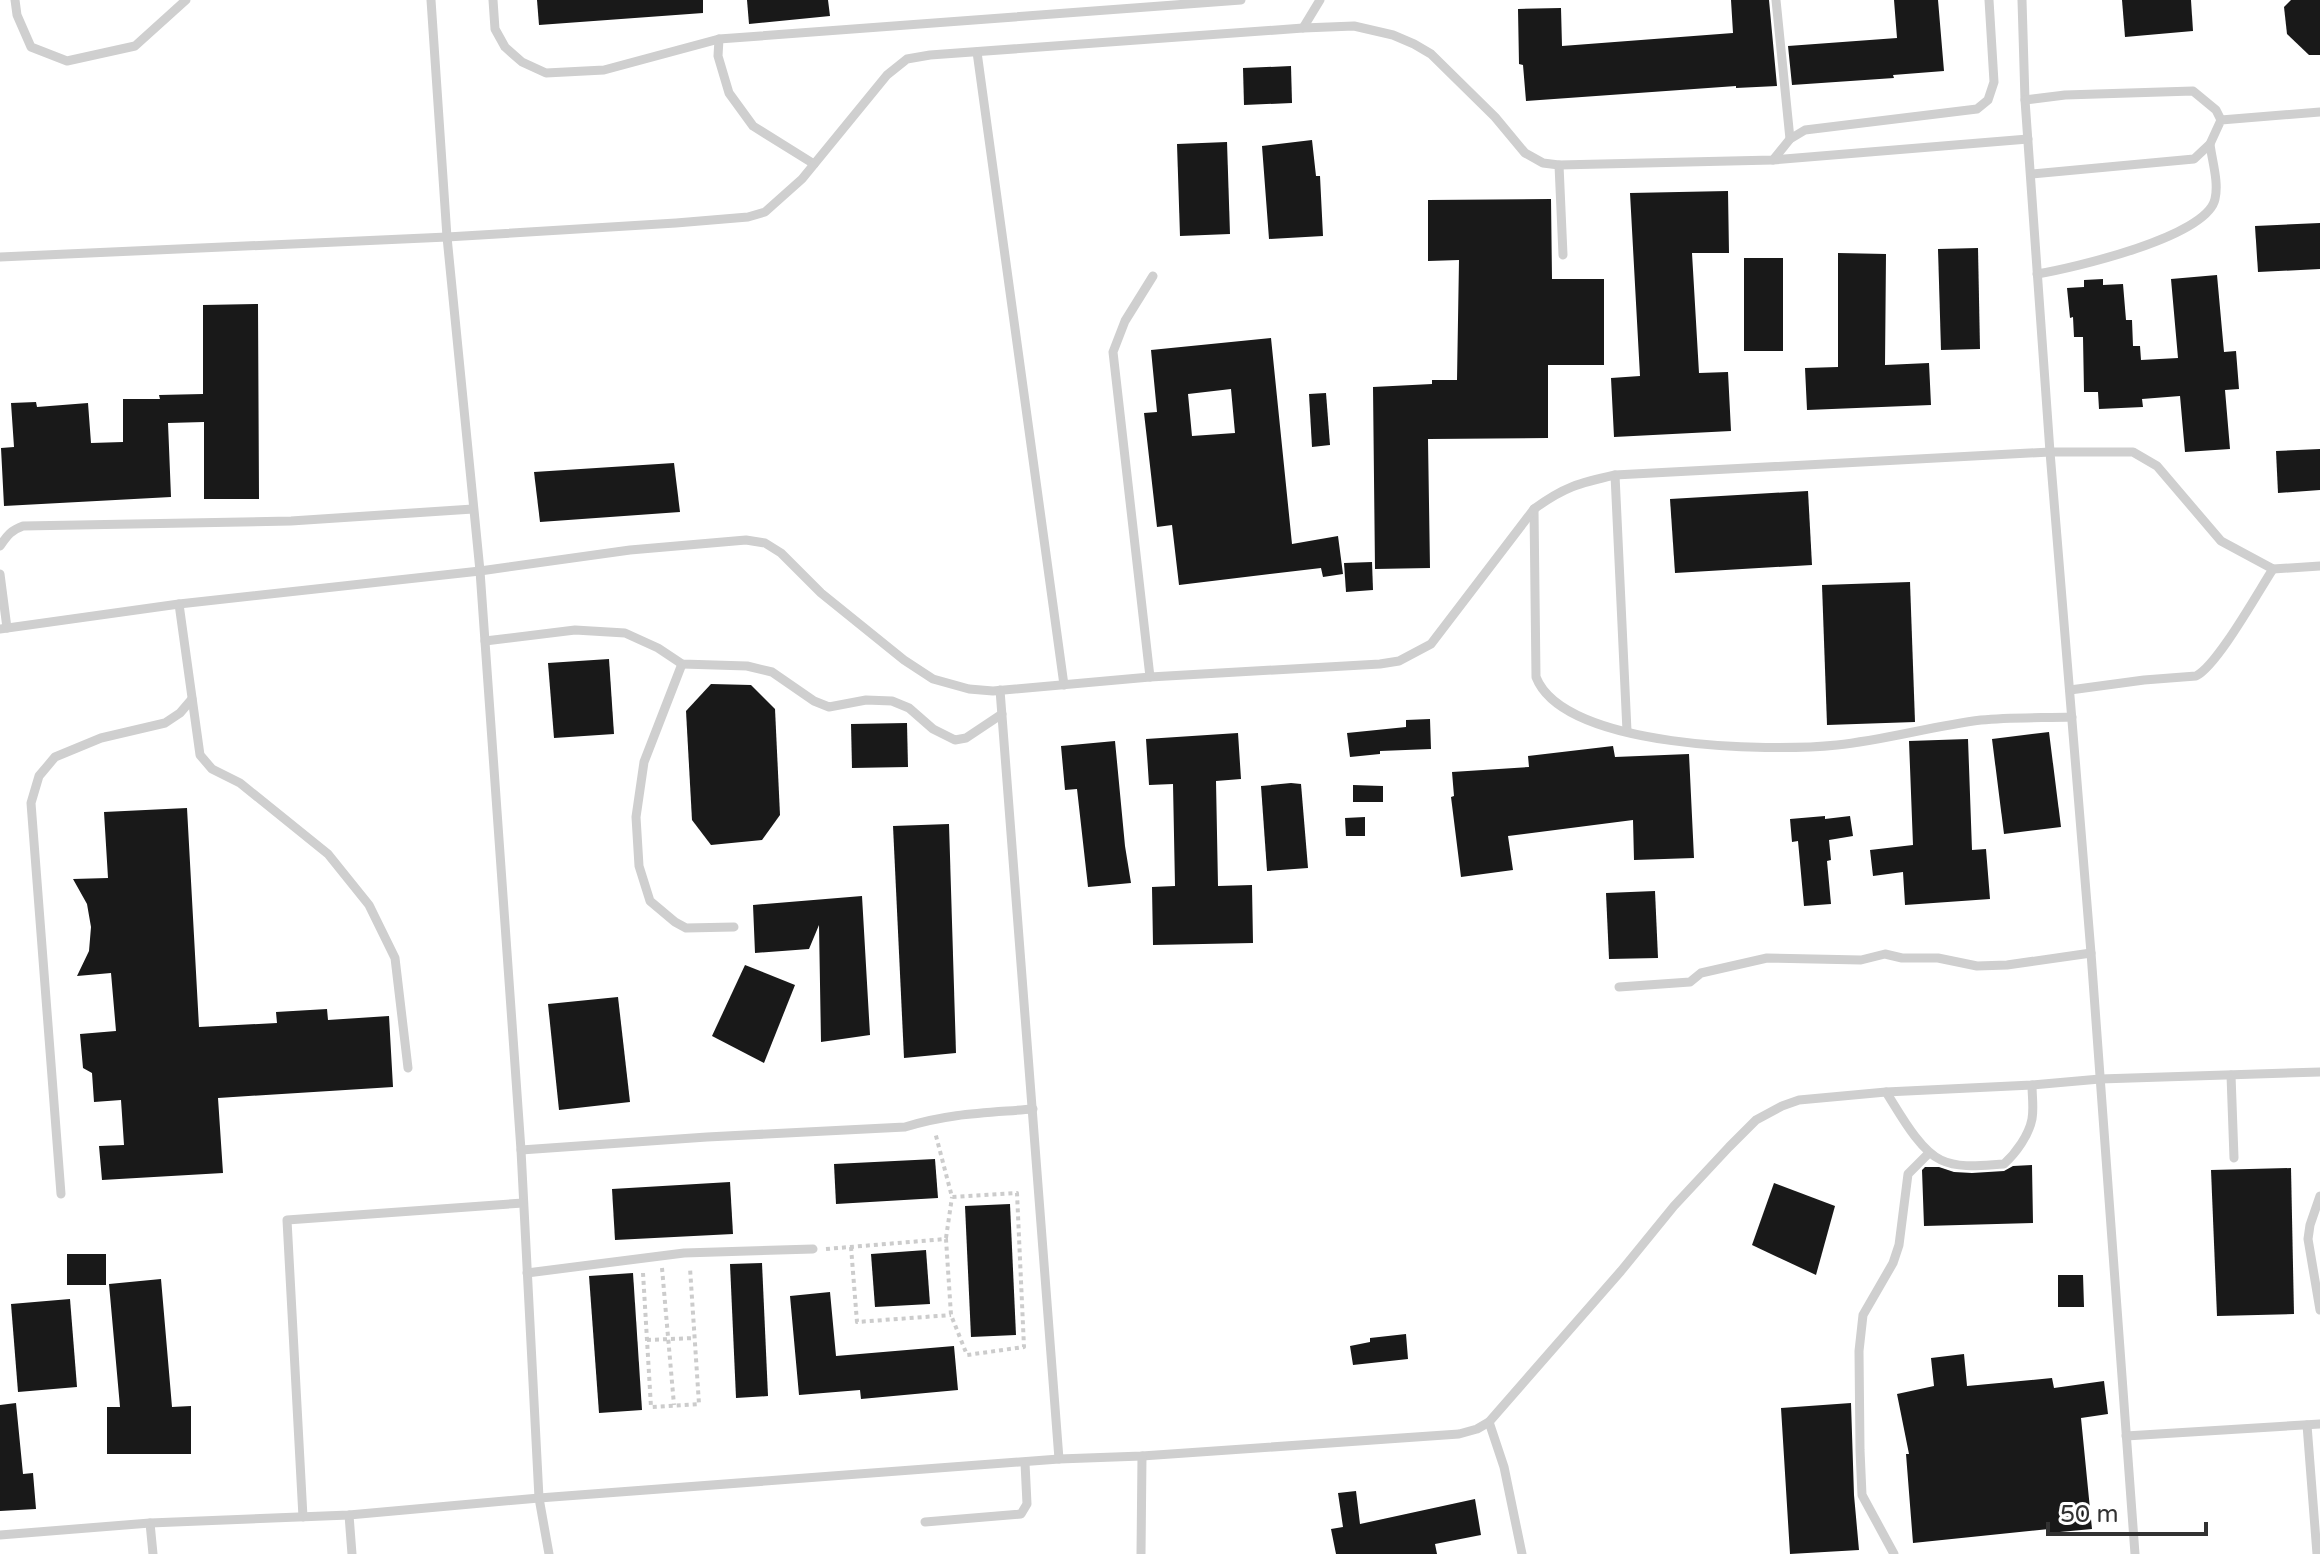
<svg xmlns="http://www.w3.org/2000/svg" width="2320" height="1554" viewBox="0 0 2320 1554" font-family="'Varela Round',sans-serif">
	<rect width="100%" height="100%" fill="#fff"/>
	<g fill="#191919" fill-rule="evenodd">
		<path d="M537 0H703V13L539 25Z"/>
		<path d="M747 0H828L830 16 749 24Z"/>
		<path d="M1731 0H1769L1777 86 1736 88V86L1526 101 1523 65 1519 64 1518 9 1561 8 1562 46 1733 33Z"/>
		<path d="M1894 0H1938L1944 71 1893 75 1894 78 1792 85 1788 46 1897 38Z"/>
		<path d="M2122 0H2191L2193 31 2125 37Z"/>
		<path d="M2291 0H2320V55H2309L2287 34 2284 7Z"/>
		<path d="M1291 66 1292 103 1244 105 1243 68Z"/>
		<path d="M1312 140 1316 176H1320L1323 236 1269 239 1262 146Z"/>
		<path d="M1227 142 1230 234 1180 236 1177 144Z"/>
		<path d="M1728 191 1729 253H1692L1699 373 1728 372 1731 431 1614 437 1611 378 1640 376 1630 193Z"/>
		<path d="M1551 199 1552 279H1604V365H1548V438L1428 439 1430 568 1375 569 1373 387 1432 384V380H1457L1459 260 1428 261V200Z"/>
		<path d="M2320 223V269L2258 272 2255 226Z"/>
		<path d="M1978 248 1980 349 1941 350 1938 249Z"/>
		<path d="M1838 253 1886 254 1885 365 1929 363 1931 405 1807 410 1805 368 1838 367Z"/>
		<rect x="1744" y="258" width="39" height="93"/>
		<path d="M2217 275 2224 352 2236 351 2239 389 2225 390 2230 449 2185 452 2180 396 2142 399 2143 407 2099 409 2098 392H2084L2083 337H2074L2073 317 2070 318 2067 288 2084 287V280L2103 279V285L2123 284 2126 320H2132L2133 346H2140L2141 360 2178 358 2171 279Z"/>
		<path d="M258 304 259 499H204V422L168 423 171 497 4 506 1 448 14 447 11 403 36 402 37 407 88 403 91 443 123 442V399H160L159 395 203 394V305Z"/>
		<path d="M1271 338 1292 544 1338 536 1343 574 1323 577 1321 568 1179 585 1172 525 1157 527 1144 413 1157 412 1151 350ZM1231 389 1235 433 1192 436 1188 394Z"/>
		<path d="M1326 393 1330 445 1312 447 1309 394Z"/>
		<path d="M2320 449V490L2278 493 2276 451Z"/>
		<path d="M674 463 680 512 540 522 534 472Z"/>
		<path d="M1808 491 1812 565 1675 573 1670 499Z"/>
		<path d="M1372 562 1373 590 1346 592 1344 563Z"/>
		<path d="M1910 582 1915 722 1827 725 1822 585Z"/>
		<path d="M609 659 614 734 554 738 548 663Z"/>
		<path d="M711 684 751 685 775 709 780 815 762 840 711 845 692 820 686 711Z"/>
		<path d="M1430 719 1431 749 1380 751V754L1350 757 1347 733 1406 727V720Z"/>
		<path d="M907 723 908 767 852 768 851 724Z"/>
		<path d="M2049 732 2061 827 2004 834 1992 739Z"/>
		<path d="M1238 733 1241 779 1216 781 1218 886 1252 885 1253 943 1153 945 1152 887 1175 886 1173 784 1149 785 1146 739Z"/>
		<path d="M1968 739 1972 850 1986 849 1990 899 1905 905 1903 872 1873 876 1870 850 1913 845 1909 741Z"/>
		<path d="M1115 741 1125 846 1131 883 1088 887 1077 789 1065 790 1061 746Z"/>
		<path d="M1613 746 1615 757 1689 754 1694 858 1634 860 1633 820 1508 836 1513 870 1461 877 1451 797 1454 796 1452 772 1529 767 1528 756Z"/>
		<path d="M1291 783 1301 784 1308 868 1267 871 1261 786Z"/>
		<path d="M1353 785 1383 786V802H1353Z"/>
		<path d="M187 808 199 1027 277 1023 276 1012 327 1009 328 1020 389 1016 393 1087 218 1098 223 1173 102 1180 99 1146 124 1145 121 1100 94 1102 92 1073 83 1068 80 1034 116 1031 111 973 77 976 89 951 91 927 87 904 73 879 108 878 104 812Z"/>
		<path d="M1825 816V819L1850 816 1853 836 1829 840 1831 860 1827 861 1831 904 1804 906 1798 841 1792 842 1790 819Z"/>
		<path d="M1365 817V836H1346L1345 818Z"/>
		<path d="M949 824 956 1053 904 1058 893 826Z"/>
		<path d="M1655 891 1658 958 1609 959 1606 893Z"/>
		<path d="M862 896 870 1035 821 1042 819 925 809 949 755 953 753 905Z"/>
		<path d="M745 965 795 985 764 1063 712 1036Z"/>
		<path d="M618 997 630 1102 559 1110 548 1004Z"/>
		<path d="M935 1159 938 1198 836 1204 834 1164Z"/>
		<path d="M2032 1165 2033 1223 1924 1226 1922 1170 1925 1167H1939L1954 1172 1972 1173 2004 1171 2013 1166Z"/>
		<path d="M2291 1168 2294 1314 2217 1316 2211 1170Z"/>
		<path d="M730 1182 733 1234 615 1240 612 1189Z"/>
		<path d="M1774 1183 1835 1206 1816 1275 1752 1245Z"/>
		<path d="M1010 1204 1016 1335 971 1337 965 1206Z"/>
		<path d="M926 1250 930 1304 875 1307 871 1254Z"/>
		<rect x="67" y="1254" width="39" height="31"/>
		<path d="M762 1263 768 1396 736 1398 730 1264Z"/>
		<path d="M633 1273 642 1410 599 1413 589 1276Z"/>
		<path d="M2058 1275H2083L2084 1307H2058Z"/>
		<path d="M161 1279 172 1407 191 1406V1454H107V1407H120L109 1284Z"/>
		<path d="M830 1292 836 1356 954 1346 958 1390 861 1399 860 1390 799 1395 790 1296Z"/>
		<path d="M70 1299 77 1387 18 1392 11 1304Z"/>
		<path d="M1406 1334 1408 1359 1353 1365 1350 1346 1370 1342V1338Z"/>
		<path d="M1964 1354 1967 1386 2052 1378 2054 1388 2104 1381 2108 1414 2081 1418 2092 1529 2049 1533V1529L1913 1543 1906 1454H1909L1897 1394 1934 1386 1931 1358Z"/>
		<path d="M16 1403 23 1474 33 1473 36 1509 0 1511V1405Z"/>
		<path d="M1851 1403 1854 1495 1859 1550 1790 1554 1781 1408Z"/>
		<path d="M1356 1491 1360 1524 1475 1499 1481 1535 1435 1544 1437 1554H1336L1331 1529 1343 1527 1338 1493Z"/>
	</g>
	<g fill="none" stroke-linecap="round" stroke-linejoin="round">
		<g stroke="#ccc" stroke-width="4" stroke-dasharray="4 4" stroke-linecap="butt">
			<path d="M946 1238 952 1197"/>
			<path d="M851 1247 857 1322 951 1315"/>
			<path d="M826 1249 946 1239 951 1315 967 1355 1024 1347 1017 1193 952 1197 935 1132"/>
			<path d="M662 1268 674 1405"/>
			<path d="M643 1273 651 1407 699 1404 690 1268"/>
			<path d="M647 1340 694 1338"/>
		</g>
		<g stroke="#cfcfcf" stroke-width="9">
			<path d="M15 0 17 15 31 47 67 61 135 46 186 0"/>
			<path d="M431 0 447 237 480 571 521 1150 539 1498 549 1554"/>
			<path d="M493 0 495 29 505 47 522 62 546 73 604 70 719 39 1241 0"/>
			<path d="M1776 0 1790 139"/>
			<path d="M2022 0 2025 100 2050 452 2091 953 2135 1554"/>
			<path d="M1303 28 1320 0"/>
			<path d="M719 39 718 56 729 93 753 126 814 164"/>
			<path d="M977 52 1064 685"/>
			<path d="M2025 100 2065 95 2193 91 2216 110 2221 120"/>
			<path d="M1773 160 1790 139 1805 130 1977 109 1988 100 1994 82 1989 0"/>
			<path d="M1559 165 1563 255"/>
			<path d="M2031 174 2194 159 2210 144 2221 120 2320 112"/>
			<path d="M0 257 447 237 676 223 748 217 765 212 802 179 887 75 907 59 930 55 1303 28 1354 26 1393 35 1414 44 1431 54 1495 117 1525 153 1543 163 1559 165 1773 160 2028 139"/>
			<path d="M2037 274C2073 268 2207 237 2215 199 2219 182 2212 161 2210 144"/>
			<path d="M1615 475 1627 731"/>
			<path d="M1534 509 1536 677C1564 749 1770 752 1837 745 1885 740 1933 726 1981 720 2011 717 2042 718 2072 717"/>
			<path d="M0 546C7 536 11 530 23 526L291 521 473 509"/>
			<path d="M0 574 7 628"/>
			<path d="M179 604 200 755 212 769 240 783 328 854 369 905 395 958 408 1068"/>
			<path d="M0 629 179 604 480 571 630 550 746 540 765 543 781 553 821 593 904 660 933 679 969 689 993 691 1150 677 1380 664 1399 661 1431 644 1534 509C1564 487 1579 483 1615 475L2050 452H2133L2157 466 2221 541 2273 569 2320 566"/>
			<path d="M485 641 575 630 625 633 658 648 682 664 747 666 772 672 814 701 829 707 866 700 892 701 909 708 933 729 955 740 966 738 1002 714"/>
			<path d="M682 664 644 762 636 817 639 866 650 901 675 922 686 928 734 927"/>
			<path d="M1150 677 1113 352 1125 321 1153 276"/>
			<path d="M1000 690 1059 1459"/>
			<path d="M2070 690 2144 680 2196 676C2217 666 2258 592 2273 569"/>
			<path d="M1619 987 1690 982 1701 973 1767 958 1861 960 1885 954 1902 958H1938L1977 966 2007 965 2091 953"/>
			<path d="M2231 1075 2234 1158"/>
			<path d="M1886 1092C1899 1112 1919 1150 1941 1160 1960 1169 1984 1165 2004 1164 2016 1153 2029 1135 2032 1119 2034 1108 2032 1096 2032 1085"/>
			<path d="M521 1150 707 1137 905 1127C950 1113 986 1113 1033 1109"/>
			<path d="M61 1194 31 803 39 776 55 757 101 738 165 723 180 713 192 699"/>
			<path d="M2320 1196 2310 1225 2308 1239 2320 1310"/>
			<path d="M527 1273 684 1253 813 1249"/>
			<path d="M1489 1422 1504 1467 1522 1554"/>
			<path d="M2307 1425 2317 1554"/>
			<path d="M2126 1436 2320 1424"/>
			<path d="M349 1515 352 1554"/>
			<path d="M303 1517 287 1220 523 1203"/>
			<path d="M925 1522 1021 1514 1027 1504 1025 1463"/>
			<path d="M150 1523 153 1554"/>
			<path d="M0 1535 150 1523 349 1515 539 1498 1059 1459 1142 1456 1459 1434 1477 1429 1489 1422 1621 1271 1674 1206 1729 1147 1756 1120 1782 1106 1799 1100 1886 1092 2032 1085 2100 1079 2320 1072"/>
			<path d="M1141 1554 1142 1456"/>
			<path d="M1894 1554 1862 1495 1860 1450 1859 1351 1863 1315 1893 1263 1899 1245 1908 1174 1929 1153"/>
		</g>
	</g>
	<path d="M2048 1522v12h158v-12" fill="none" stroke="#323232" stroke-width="4"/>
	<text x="2060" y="1522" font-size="24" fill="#323232" stroke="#ffffff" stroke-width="6" paint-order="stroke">50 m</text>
</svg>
